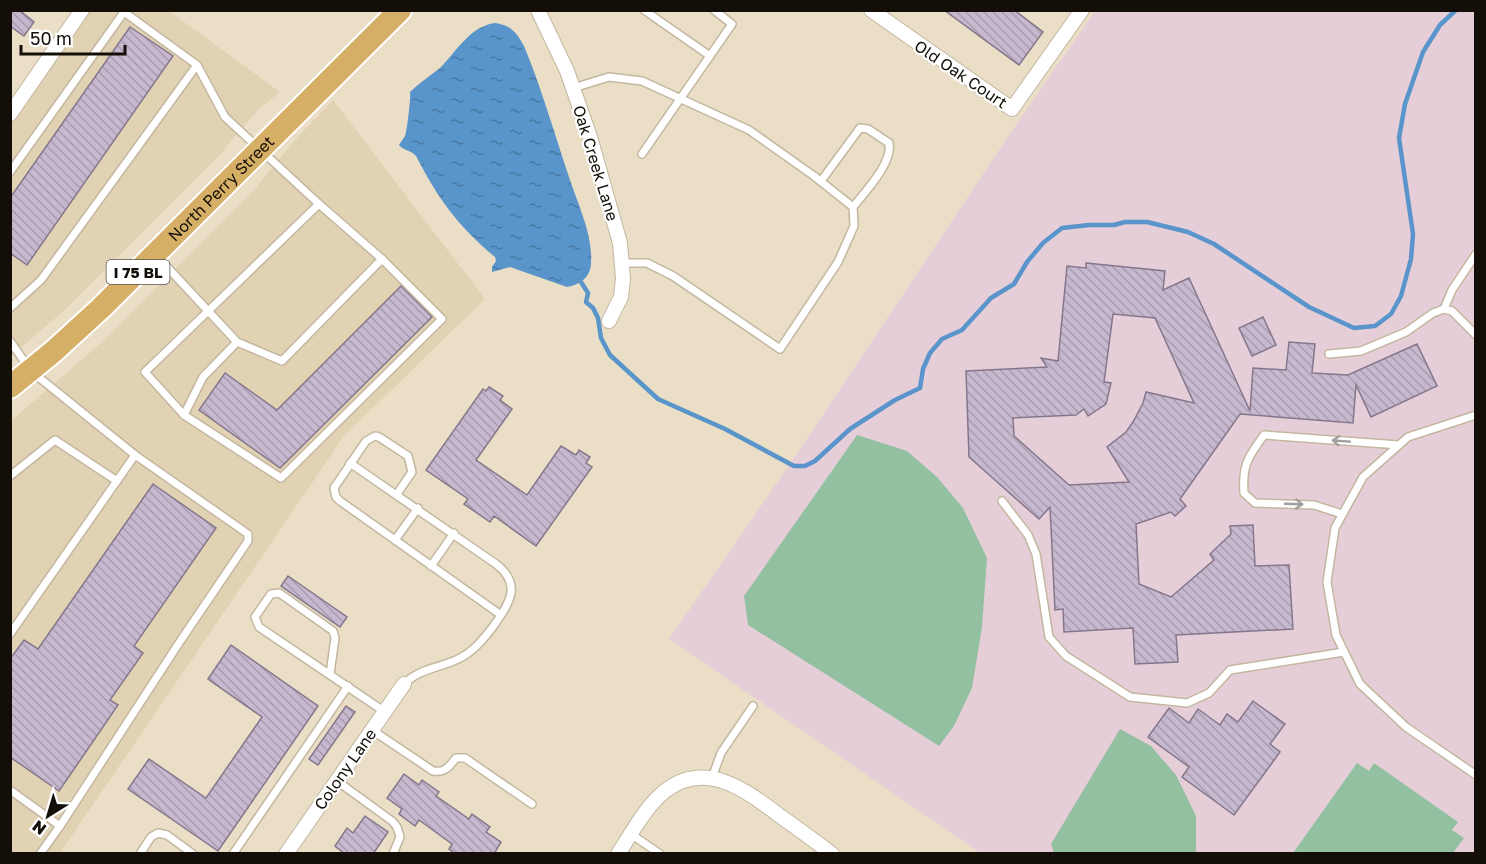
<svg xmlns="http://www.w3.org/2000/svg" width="1486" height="864" viewBox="0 0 1486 864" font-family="'Golos Text',sans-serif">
	<defs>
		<pattern id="water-ripples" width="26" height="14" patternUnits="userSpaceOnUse" patternTransform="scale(1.5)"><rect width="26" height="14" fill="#5995cb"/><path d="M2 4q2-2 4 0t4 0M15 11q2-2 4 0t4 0" fill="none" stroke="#4878a3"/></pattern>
		<pattern id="building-back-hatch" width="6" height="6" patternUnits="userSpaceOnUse" patternTransform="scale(1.5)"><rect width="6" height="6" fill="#c6b8cf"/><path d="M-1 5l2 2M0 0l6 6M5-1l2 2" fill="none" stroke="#a99db0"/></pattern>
	</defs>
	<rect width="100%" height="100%" fill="#eadec6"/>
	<g fill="#e2d2b4">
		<path d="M86 11H169L280 92 258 110 216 159 65 310 11 356V118Z"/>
		<path d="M333 100 485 299 344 436 60 853 14 854 11 851V421L102 342 254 190 295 140Z"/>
	</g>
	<path fill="#e6ced8" d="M1095 11H1475V853H980L669 639 794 458 1011 132Z"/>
	<g fill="#93c0a1">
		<path d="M857 435 907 451 937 477 963 508 987 558 982 627 972 688 954 726 939 746 748 625 744 596Z"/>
		<path d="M1120 729 1151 746 1176 775 1196 816V853H1054L1051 844Z"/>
		<path d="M1357 763 1369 771 1374 763 1458 822 1452 830 1464 838 1453 853H1293Z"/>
	</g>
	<path fill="url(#water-ripples)" d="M495 23C511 25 517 33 524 46 542 89 555 136 570 180 579 207 593 235 591 264 590 278 579 285 567 287L510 267 492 272V267L496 261 495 257C457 225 439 200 416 156 411 150 404 151 399 145 401 142 403 139 405 136 407 132 411 97 410 92 419 83 430 76 440 68 456 52 470 26 495 23Z"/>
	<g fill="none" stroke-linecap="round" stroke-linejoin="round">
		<path stroke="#5995cb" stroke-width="4.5" d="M581 282 588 293 586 302 593 308 598 318 601 338 610 355 658 399 725 429 794 466H805L815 461 850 429 895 400 920 388 923 369 930 353 942 339 962 330 991 298 1014 284 1027 262 1043 243 1062 228 1089 225H1114L1125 222H1147L1188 232 1214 244 1309 307 1354 328 1375 326 1391 314 1401 296 1411 259 1413 234 1399 138 1405 104 1423 52 1440 25 1456 10"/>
	</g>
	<g fill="url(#building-back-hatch)" stroke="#84778c" stroke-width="1.5" fill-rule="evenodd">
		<path d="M10 10H19L34 22 24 36 10 26Z"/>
		<path d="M944 10H1014L1043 32 1019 65Z"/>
		<path d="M130 27 173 56 27 265 10 253V198Z"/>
		<path d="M1086 263 1165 271 1163 290 1189 278 1250 411 1253 368 1286 370 1289 342 1315 344 1312 373 1348 375 1417 344 1437 386 1371 417 1356 385 1353 423 1240 414 1180 499 1186 506 1175 516 1171 512 1136 524 1139 584 1171 597 1214 560 1210 554 1231 534 1230 526 1253 525 1255 566 1289 565 1293 629 1176 635 1178 662 1135 664 1133 628 1064 632 1063 609 1055 610 1050 507 1039 519 969 457 966 371 1047 367 1041 358 1058 361 1067 266 1086 268ZM1113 314 1155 318 1194 403 1146 392 1143 403 1133 422 1126 432 1107 447 1129 482 1069 485 1014 436 1013 418 1076 415 1084 409 1088 416 1106 404 1111 383 1104 382Z"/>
		<path d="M401 286 432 317 280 468 199 410 225 373 277 410Z"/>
		<path d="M1263 317 1276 345 1252 356 1239 328Z"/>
		<path d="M489 387 503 396 500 400 512 409 476 460 527 495 561 446 576 455 579 450 590 457 586 463 592 467 536 546 494 516 490 522 464 504 468 499 426 470 483 389 486 391Z"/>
		<path d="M153 484 216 528 134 646 143 653 110 700 118 705 59 791 10 757V659L24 640 38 649Z"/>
		<path d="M288 576 347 617 340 627 281 586Z"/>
		<path d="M231 645 318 706 218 851 128 789 149 759 206 798 262 717 208 679Z"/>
		<path d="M1253 701 1285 724 1270 744 1280 752 1234 815 1182 777 1189 767 1148 737 1169 708 1189 723 1198 709 1220 725 1227 714 1238 722Z"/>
		<path d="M346 706 355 712 318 765 309 759Z"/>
		<path d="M404 774 419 785 422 780 439 792 436 796 469 819 472 814 490 827 486 832 501 842 494 854H455L449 849 452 844 419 820 415 826 399 814 402 809 387 798Z"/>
		<path d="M365 816 388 832 373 854H345L335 846 347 828 353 833Z"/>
	</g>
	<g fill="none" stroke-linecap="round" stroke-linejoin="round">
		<defs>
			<g id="service">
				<path d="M644 10 710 56"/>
				<path d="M573 88 609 77 642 81 749 130 814 176 853 207 854 226 838 262 780 349 673 276 647 263H622"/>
				<path d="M642 154 732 24 714 10"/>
				<path d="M10 172 124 12 197 65 225 117 319 204 382 259"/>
				<path d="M821 181 860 128 868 129 889 143C893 163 865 192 853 207"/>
				<path d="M157 256 237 342 203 377 184 415 281 478 442 319 382 259 282 361 237 342"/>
				<path d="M10 308 41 280 197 65"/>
				<path d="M1444 309 1452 290 1476 254"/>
				<path d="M10 341 31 371 135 455 10 634"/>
				<path d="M1329 354 1361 351 1406 332 1433 313 1444 309 1452 311 1476 335"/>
				<path d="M184 415 145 372 319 204"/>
				<path d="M1476 415 1408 437 1363 477 1335 528 1327 582 1336 635 1360 684 1406 727 1476 775"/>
				<path d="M350 463 496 564C522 584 510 602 495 624 485 637 476 649 462 657 443 668 421 667 404 684"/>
				<path d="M10 476 55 440 117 481"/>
				<path d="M397 494 412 472 408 456 379 437 375 436 366 441 334 488 336 497 340 501 501 615"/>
				<path d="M1002 501 1028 535 1036 554 1049 637 1066 656 1130 697 1187 703 1209 693 1230 670 1344 652"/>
				<path d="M1342 514 1314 505 1255 503 1244 493C1242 465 1248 457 1264 435L1399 445"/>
				<path d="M395 540 418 508"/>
				<path d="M431 566 454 533"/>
				<path d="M330 674 335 638 333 631 282 595 279 593 271 594 255 617 259 627 385 712"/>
				<path d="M372 730 433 771C445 773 449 767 456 758H465L532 804"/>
				<path d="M712 778 721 753 753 706"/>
				<path d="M337 781 392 821 397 827 400 837 393 854"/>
				<path d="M10 790 60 826 40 854"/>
				<path d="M60 826 179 643 248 541V534L135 455"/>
				<path d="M631 834 660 854"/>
				<path d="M140 854 151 837 158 833 167 835 193 854"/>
				<path d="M233 854 348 686"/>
			</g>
			<g id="minor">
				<path d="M538 10 567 71 590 137 620 243 623 278 621 297 609 321"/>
				<path d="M871 10 1012 109 1082 10"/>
				<path d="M10 114 82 10"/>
				<path d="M286 854 404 684"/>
				<path d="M618 854C632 833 645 807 665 791 706 759 747 791 780 816 797 828 815 841 832 854"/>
			</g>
			<g id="primary">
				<path id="s1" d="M10 387 54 351 101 308 400 10"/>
			</g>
		</defs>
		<use href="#service" stroke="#c3b7a0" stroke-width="10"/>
		<use href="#minor" stroke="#c3b7a0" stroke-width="16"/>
		<use href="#primary" stroke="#fff" stroke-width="26"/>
		<use href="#service" stroke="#fff" stroke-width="7"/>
		<use href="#minor" stroke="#fff" stroke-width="14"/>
		<use href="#primary" stroke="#d6af66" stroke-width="22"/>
	</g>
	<defs><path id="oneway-shaft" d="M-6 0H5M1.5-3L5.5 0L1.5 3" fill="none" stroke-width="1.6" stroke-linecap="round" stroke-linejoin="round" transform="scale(1.5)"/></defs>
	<g stroke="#a19f9c">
		<use href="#oneway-shaft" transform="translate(1341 441) rotate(-176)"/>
		<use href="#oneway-shaft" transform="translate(1294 504) rotate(2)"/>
	</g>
	<g text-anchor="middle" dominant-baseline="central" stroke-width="4.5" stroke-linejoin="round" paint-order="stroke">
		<rect fill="#fff" stroke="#5a5651" stroke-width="1.5" x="106.5" y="260" width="63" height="24" rx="4.5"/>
		<g font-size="15" font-weight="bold" fill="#130e07">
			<text x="138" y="272">I 75 BL</text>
		</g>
		<g font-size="16" fill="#130e07" stroke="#fff">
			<text transform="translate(961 74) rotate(34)">Old Oak Court</text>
			<text transform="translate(596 163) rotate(73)">Oak Creek Lane</text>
			<text stroke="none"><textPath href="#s1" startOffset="290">North Perry Street</textPath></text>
			<text transform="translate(345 769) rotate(-55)">Colony Lane</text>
		</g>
	</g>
	<rect width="1486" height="864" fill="none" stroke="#130e07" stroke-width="24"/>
	<g transform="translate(48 816) rotate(217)" stroke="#ffffff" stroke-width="4.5" paint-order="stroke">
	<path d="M0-4.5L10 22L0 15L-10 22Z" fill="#130e07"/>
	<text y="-9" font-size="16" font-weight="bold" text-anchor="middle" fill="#130e07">N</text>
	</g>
	<path d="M21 45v9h104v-9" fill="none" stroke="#130e07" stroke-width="3"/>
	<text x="30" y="45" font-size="18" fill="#130e07" stroke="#ffffff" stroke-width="4.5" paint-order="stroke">50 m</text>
</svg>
